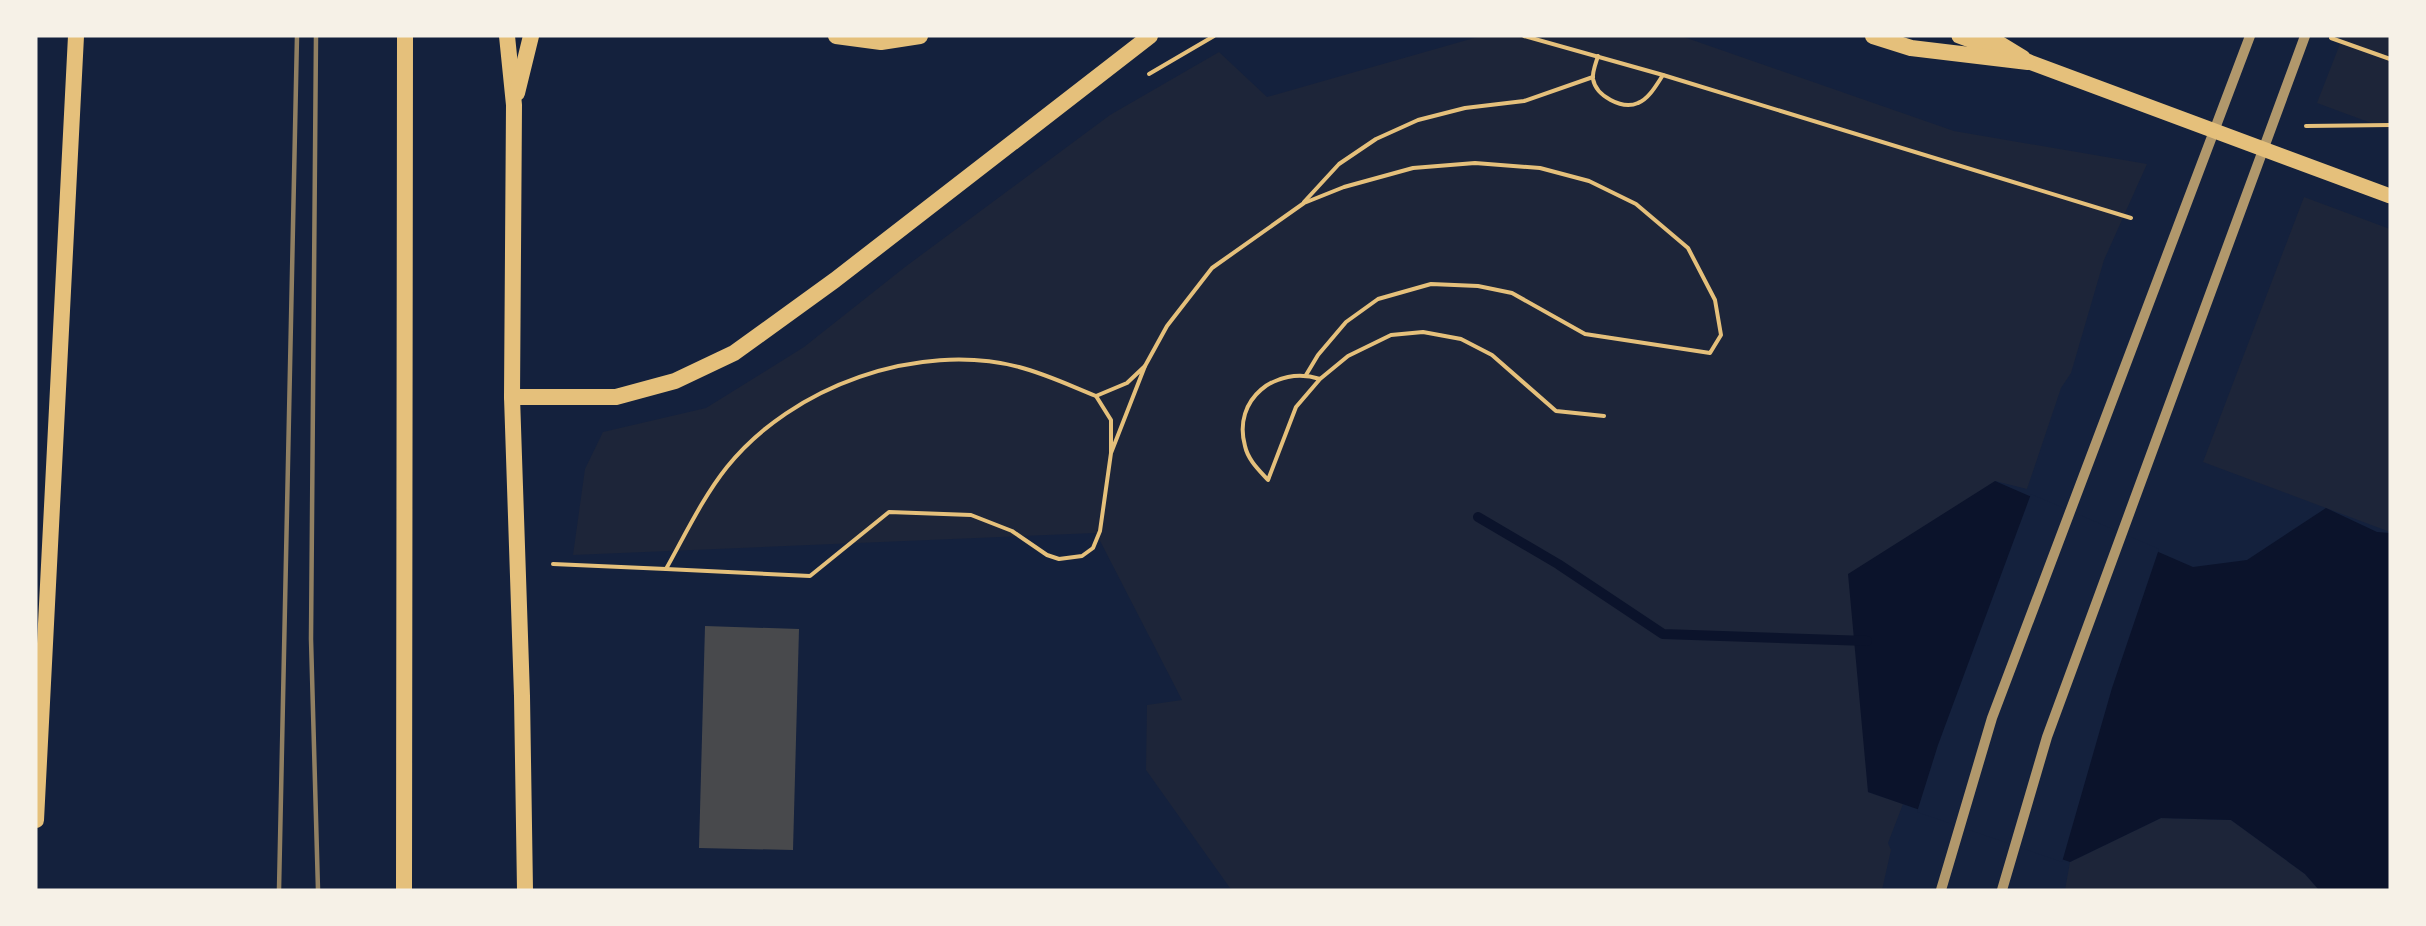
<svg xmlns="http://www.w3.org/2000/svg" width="2426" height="926" viewBox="0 0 2426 926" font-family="'Roboto Condensed',sans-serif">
	<rect width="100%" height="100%" fill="#14213d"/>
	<g fill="#1d2539">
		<path d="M1481 36H1681L1954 131 2147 164 2104 260 2071 373 2061 388 2027 489 1995 481 1868 792 1903 804 1888 843 1891 850 1882 890H1234L1230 888 1146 770 1147 705 1182 700 1096 533 573 555 585 469 603 432 706 408 804 347 905 267 1110 115 1219 52 1267 97Z"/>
		<path d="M2343 36H2390V130L2317 103Z"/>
		<path d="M2304 197 2390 229V532L2203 462Z"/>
		<path d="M2161 818 2231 820 2305 874 2319 890H2065L2070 862Z"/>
	</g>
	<path fill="#0b132b" d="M1995 481 2193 567 2247 560 2326 508 2377 532 2390 533V890H2319L2305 874 2231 820 2161 818 2070 862 1868 792 1848 574Z"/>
	<path fill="#14213d" d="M2031 494 2159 549 2112 688 2062 862 1917 812 1938 745Z"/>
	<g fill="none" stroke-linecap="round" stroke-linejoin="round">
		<path stroke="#0b132b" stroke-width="10" d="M1478 517 1558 564 1663 634 1867 641"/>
	</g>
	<path fill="#48494c" d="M705 626 799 629 793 850 699 848Z"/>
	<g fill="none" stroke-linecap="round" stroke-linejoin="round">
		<g stroke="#e5c07b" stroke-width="4">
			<path d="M1524 36 1663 75 2131 218"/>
			<path d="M2331 38 2390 59"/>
			<path d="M1598 56C1596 63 1592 72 1593 79 1596 96 1622 110 1638 103 1649 99 1657 84 1663 75"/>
			<path d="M1149 74 1214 36"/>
			<path d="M2306 126 2390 125"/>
			<path d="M1304 202 1339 164 1376 139 1418 120 1465 108 1524 101 1593 77"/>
			<path d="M1145 366 1167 326 1212 268 1304 203 1344 187 1413 168 1475 163 1540 168 1589 181 1636 204 1688 248 1715 300 1721 335 1710 353 1585 334 1512 293 1478 286 1431 284 1378 299 1346 322 1318 355 1306 375"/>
			<path d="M1320 379C1276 365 1232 399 1245 446 1248 460 1259 470 1268 480L1296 407 1320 379 1348 356 1391 335 1423 332 1461 339 1492 355 1556 411 1604 416"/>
			<path d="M553 564 666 569C685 535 703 497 727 467 792 386 918 341 1019 367 1046 374 1071 386 1096 396"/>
			<path d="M666 569 810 576 889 512 971 515 1012 531 1047 555 1059 559 1082 556 1093 548 1100 531 1111 453V420L1096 396 1127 383 1145 366 1111 453"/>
		</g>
		<g stroke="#b1986c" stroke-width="10">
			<path d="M1941 890 1992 718 2250 36"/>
			<path d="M2002 890 2047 737 2305 36"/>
		</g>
		<path stroke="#e5c07b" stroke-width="15" d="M1959 36 2390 196"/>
		<g stroke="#e5c07b" stroke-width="16">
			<path d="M507 36 514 105 512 397 522 696 525 890"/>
			<path d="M836 36 881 42 920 36"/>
			<path d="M1873 36 1911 48 2028 62"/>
			<path d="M1987 36 2023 58"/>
			<path d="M517 93 531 36"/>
			<path d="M512 397H616L675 381 734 353 835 280 1150 36"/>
			<path d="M36 820 76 36"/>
			<path d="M404 890 405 36"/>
		</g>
		<g stroke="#918062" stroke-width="4.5">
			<path d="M316 36 311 639 318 890"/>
			<path d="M279 890 297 36"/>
		</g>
	</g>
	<rect width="2426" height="926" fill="none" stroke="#f6f1e7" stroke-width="75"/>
</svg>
